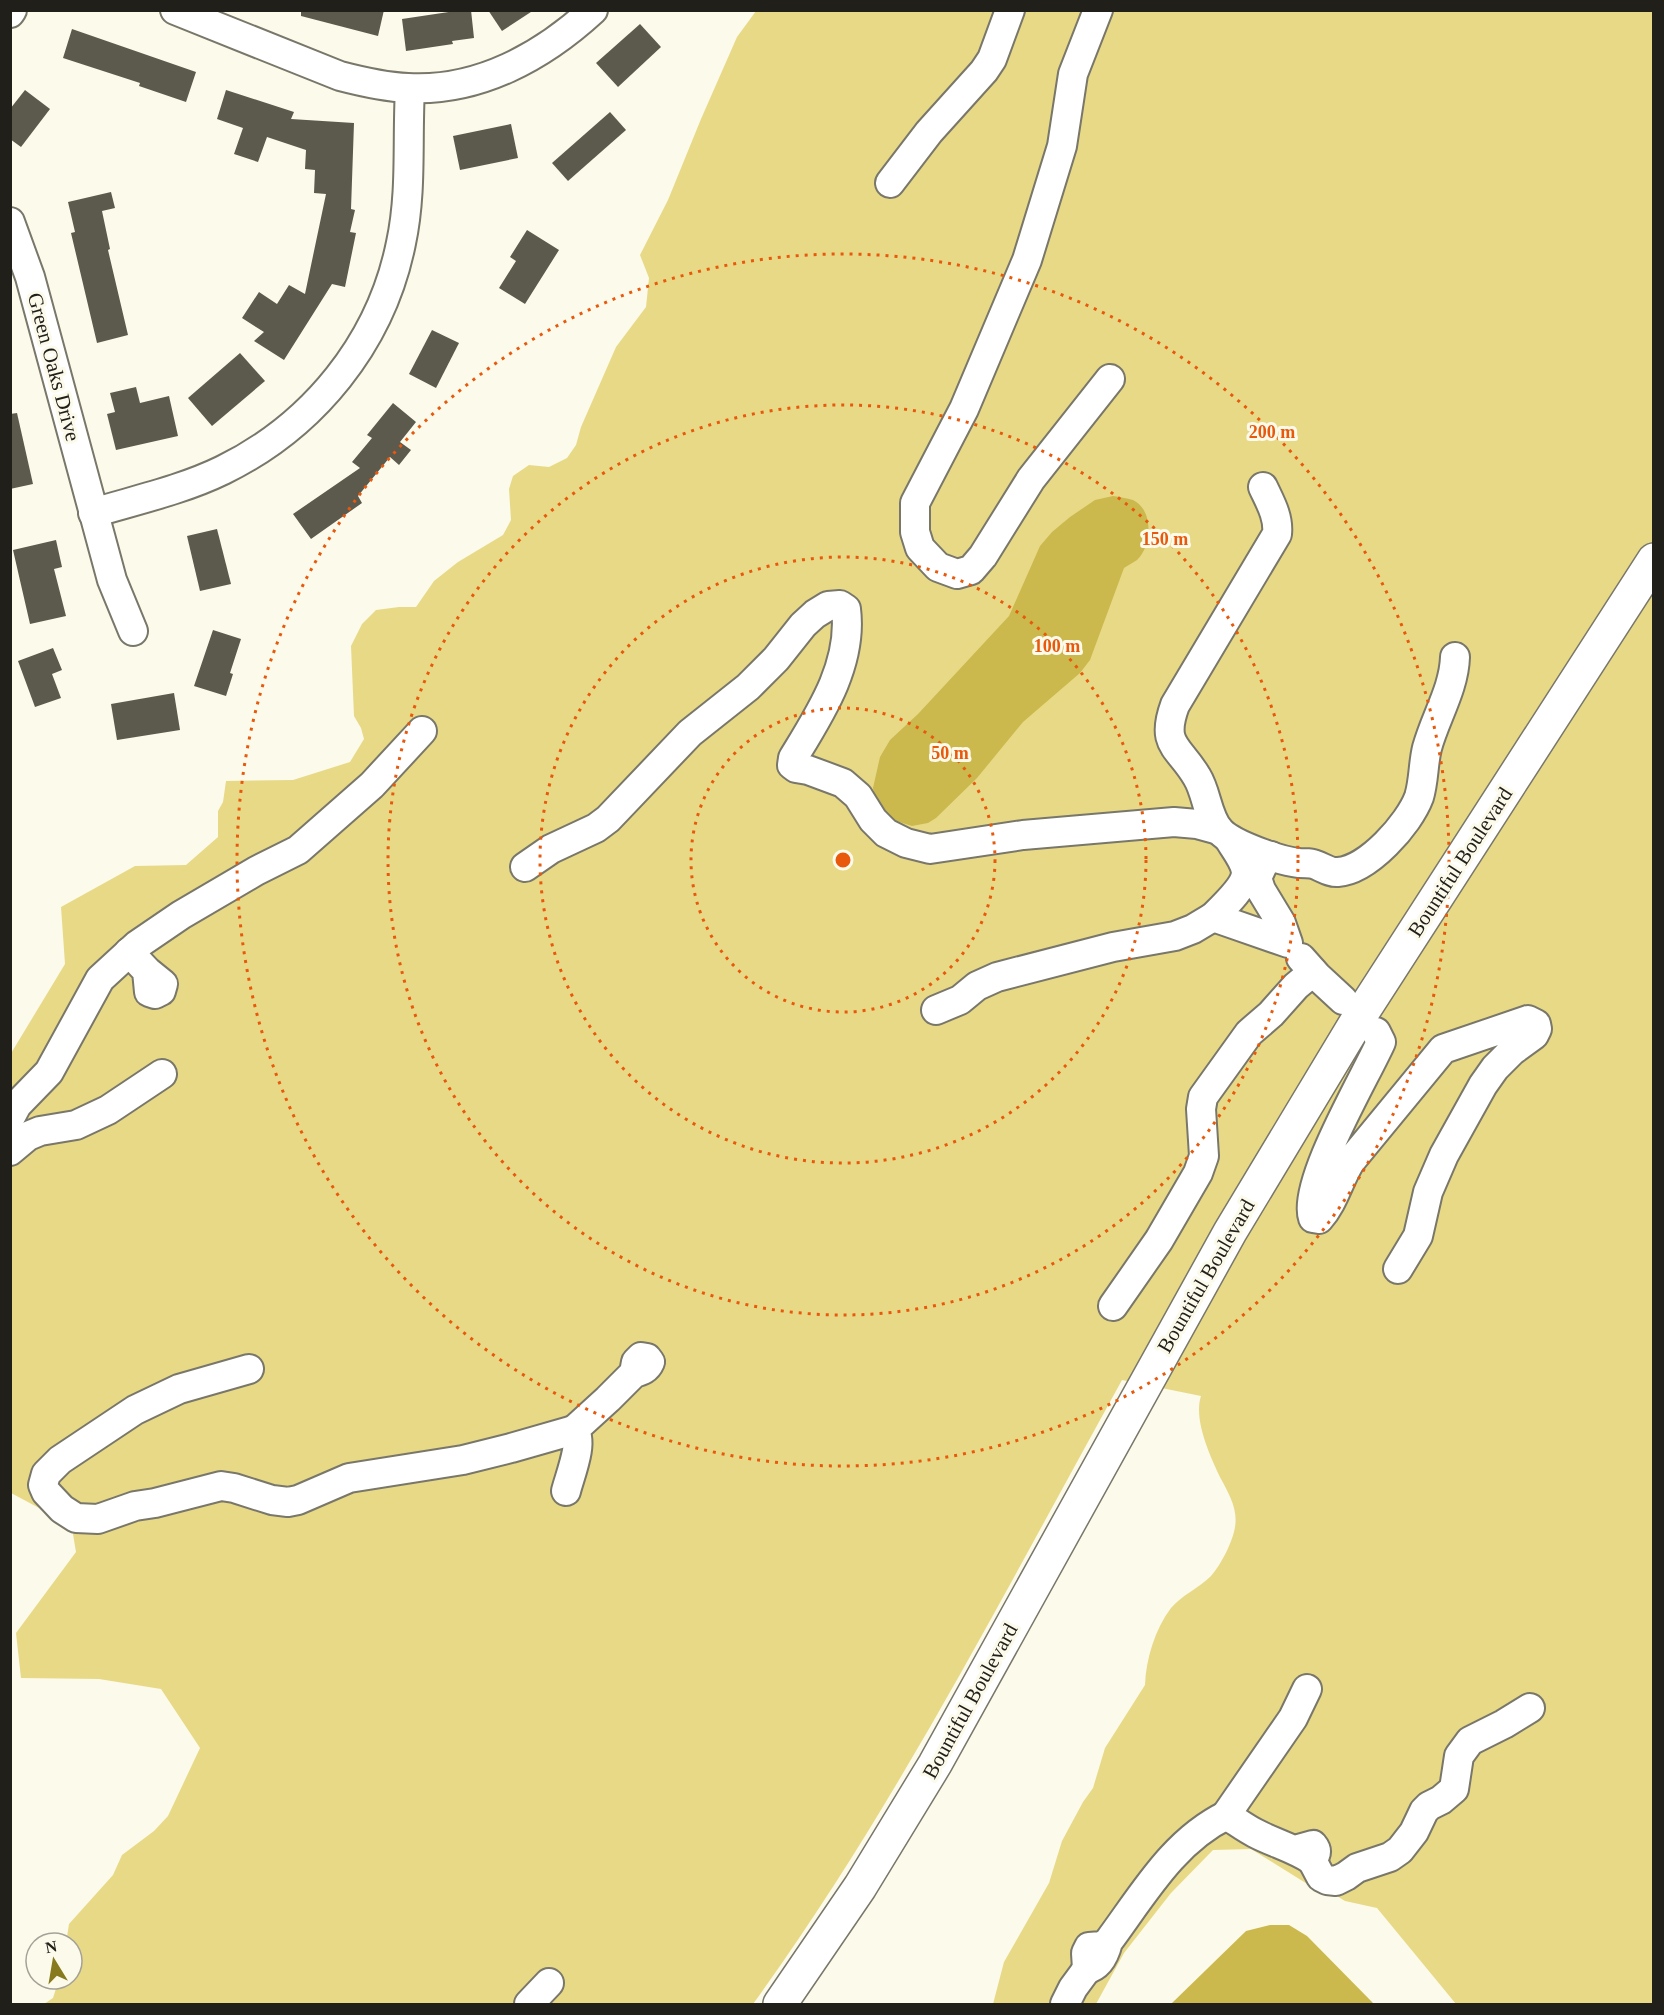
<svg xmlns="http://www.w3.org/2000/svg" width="1664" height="2015" viewBox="0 0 1664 2015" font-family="'Times New Roman',serif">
	<rect width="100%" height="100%" fill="#fcfaea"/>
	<path fill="#e8d987" d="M756 11H1653V2004H1456L1377 1908 1345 1901 1337 1896 1325 1895 1251 1849 1213 1850 1171 1893 1124 1953 1096 2004H993L1004 1962 1049 1883 1062 1841 1083 1802 1093 1788 1105 1748 1145 1685C1146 1659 1155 1629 1171 1608 1182 1595 1199 1588 1211 1576 1221 1565 1233 1541 1235 1527 1238 1509 1229 1494 1221 1479 1211 1458 1193 1420 1201 1396L1122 1380C1005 1591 895 1808 753 2004H44L53 1998 59 1979H72V1943H66L69 1924 113 1875 122 1855 154 1831 168 1816 200 1748 161 1689 99 1679 21 1678 16 1633 76 1552 71 1522 56 1517 11 1493 10 1055 65 964 61 907 135 866 186 865 218 837V811L223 802 226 781 293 780 350 762 364 739 361 728 354 716 351 646 362 624 376 610 399 607H416L434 581 458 562 503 535 511 520 509 489 513 476 529 465 549 467 567 458 576 445 581 427 616 347 646 307 649 278 640 255 668 200 701 119 737 37Z"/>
	<g fill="#cbb94d">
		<path d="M1113 496C1119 497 1127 498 1133 500 1154 510 1152 546 1137 560 1133 563 1128 565 1124 568L1090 660 1080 673 1023 722 977 778 936 818 928 823 912 826 896 821 881 810 875 799 873 788 880 757 890 740 918 714 1009 616 1040 546 1052 532 1070 517 1095 500Z"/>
		<path d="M1270 1925H1289L1307 1936 1374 2004H1171L1246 1931Z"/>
	</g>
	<g fill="#5c5a4d">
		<path d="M301 10H384L378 36 301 16Z"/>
		<path d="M462 10H471L474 38 452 41 453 44 406 51 402 19Z"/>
		<path d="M488 10H534L502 31Z"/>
		<path d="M640 24 661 47 618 87 596 63Z"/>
		<path d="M72 29 196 72 186 102 139 86 140 83 63 58Z"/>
		<path d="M25 90 50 109 21 147 10 139V109Z"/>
		<path d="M226 90 294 112 291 119 354 123 351 209 355 210 350 232 356 233 345 287 332 284 284 360 254 341 264 332 242 318 259 292 277 304 289 285 305 294 326 194 314 193 315 170 305 169 306 150 267 137 258 162 234 154 243 128 217 119Z"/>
		<path d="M610 112 626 130 568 181 552 163Z"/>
		<path d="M511 124 518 158 460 170 453 136Z"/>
		<path d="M111 192 115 208 102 211 110 249 108 250 128 335 97 343 71 233 75 232 68 202Z"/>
		<path d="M527 230 559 250 525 304 499 288 516 261 510 257Z"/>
		<path d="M432 330 459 343 436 388 409 374Z"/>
		<path d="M240 353 265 381 212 426 188 398Z"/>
		<path d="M136 387 140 403 169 396 178 436 116 450 107 414 115 412 110 393Z"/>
		<path d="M393 403 416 422 400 442 411 450 399 465 390 457 358 496 362 503 311 539 293 514 360 468 352 462 372 438 367 435Z"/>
		<path d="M17 413 33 484 10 489V414Z"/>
		<path d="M217 529 231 584 200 591 187 536Z"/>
		<path d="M56 540 62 567 54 569 66 616 30 624 13 550Z"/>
		<path d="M213 630 241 639 230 673 233 674 226 696 194 686Z"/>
		<path d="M53 648 62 670 52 674 61 698 35 707 18 661Z"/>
		<path d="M174 693 180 730 117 740 111 704Z"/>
	</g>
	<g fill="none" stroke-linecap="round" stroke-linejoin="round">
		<defs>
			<g id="minor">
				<path d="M175 10 340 76C363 82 385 87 408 88 479 92 543 56 593 10"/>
				<path d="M1098 10 1073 74 1062 146 1027 260 964 409 915 503V532L920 548 938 567 957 574 971 570 983 556 1031 479 1110 379"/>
				<path d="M10 13 12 10"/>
				<path d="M890 183 929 132 984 71 992 59 1010 10"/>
				<path d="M10 222 30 277 112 580 133 631"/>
				<path d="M1263 487C1270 502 1279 517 1277 534L1175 705C1160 746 1179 746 1197 777 1207 793 1207 817 1220 831 1233 845 1280 861 1299 863 1303 863 1309 863 1313 864 1321 866 1329 873 1338 872 1368 870 1409 824 1419 797 1424 781 1423 764 1427 748 1435 718 1454 689 1455 657"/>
				<path d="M93 513C136 500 182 490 223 470 313 426 381 343 401 243 412 192 407 140 410 89"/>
				<path d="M1229 839C1234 848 1245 861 1246 872 1246 886 1222 908 1213 917L1288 943 1281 923 1261 890 1257 878 1263 865 1271 856"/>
				<path d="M525 867 551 849 596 828 608 819 690 733 748 687 776 659 803 625 815 614 828 606 840 605 846 609C853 664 820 714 793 758L792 765 796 768 808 770 843 783 858 796 873 820 886 833 906 843 930 849 1023 835 1174 822 1197 824 1219 830"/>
				<path d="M129 952 147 971 149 992 155 994 161 991 163 984 147 971"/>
				<path d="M1301 958 1317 976 1343 1000"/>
				<path d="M936 1010 960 1000 977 986 997 977 1113 947 1175 936 1193 929 1213 917"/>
				<path d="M1376 1032 1381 1042C1366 1076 1301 1185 1313 1218L1319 1219C1334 1202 1338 1182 1350 1162L1443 1049 1528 1020 1536 1024 1537 1029 1534 1035 1512 1051 1495 1068 1483 1085 1444 1155 1428 1192 1418 1236 1398 1269"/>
				<path d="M10 1118 17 1105 49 1072 100 979 137 945 181 915 256 871 298 850 372 785 422 731"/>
				<path d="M10 1151 28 1136 40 1131 76 1125 108 1110 162 1074"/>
				<path d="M1113 1306 1159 1240 1198 1173 1204 1156 1201 1109 1203 1097 1249 1033 1271 1014 1296 986 1313 972"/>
				<path d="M249 1369 179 1389 135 1410 60 1460 46 1474 43 1485 46 1492 62 1509 76 1518 98 1519 135 1506 155 1503 221 1486 234 1488 272 1500 288 1502 298 1500 349 1478 463 1460 511 1448 574 1430"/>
				<path d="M566 1491C570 1475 584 1442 574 1430L608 1399 634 1373 636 1362 641 1357 647 1358 650 1362C647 1369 642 1371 634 1373"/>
				<path d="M1295 1850 1313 1845C1318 1851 1316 1855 1312 1860 1294 1848 1274 1843 1255 1833 1245 1828 1236 1821 1226 1815L1293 1718 1307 1689"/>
				<path d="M1312 1860 1321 1877 1327 1880 1336 1881 1346 1876 1357 1868 1390 1857 1400 1850 1414 1832 1424 1811 1429 1806 1441 1800 1454 1789 1459 1756 1470 1741 1504 1724 1530 1708"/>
				<path d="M1108 1942 1102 1946 1089 1947 1086 1953 1087 1969C1100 1966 1105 1954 1108 1942 1143 1895 1173 1841 1227 1815"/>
				<path d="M529 2004 549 1983"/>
				<path d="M1065 2004 1073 1988 1087 1969"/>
			</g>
			<path id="major" d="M780 2004 860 1887 935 1764 1230 1232 1360 1016 1654 560"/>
		</defs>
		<use href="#minor" stroke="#79776a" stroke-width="32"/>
		<use href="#major" stroke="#79776a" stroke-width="36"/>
		<use href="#minor" stroke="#fff" stroke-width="28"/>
		<use href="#major" stroke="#fff" stroke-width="33"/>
	</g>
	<g fill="none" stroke="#e8590c" stroke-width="3" stroke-dasharray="3 6">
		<circle cx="843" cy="860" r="152"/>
		<circle cx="843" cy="860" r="303"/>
		<circle cx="843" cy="860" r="455"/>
		<circle cx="843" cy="860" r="606"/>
	</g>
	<g text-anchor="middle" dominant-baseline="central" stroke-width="6" stroke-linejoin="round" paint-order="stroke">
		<g font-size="21" fill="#201f1a" stroke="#fcfaea">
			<text transform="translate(54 367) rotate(75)">Green Oaks Drive</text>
			<text transform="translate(1460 862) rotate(-57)">Bountiful Boulevard</text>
			<text transform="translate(1206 1276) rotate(-60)">Bountiful Boulevard</text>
			<text transform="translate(970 1701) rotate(-61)">Bountiful Boulevard</text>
		</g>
	</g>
	<circle cx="843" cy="860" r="9" fill="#e8590c" stroke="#fcfaea" stroke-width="3"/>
	<g font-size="18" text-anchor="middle" font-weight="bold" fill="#e8590c" stroke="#fcfaea" stroke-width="6" stroke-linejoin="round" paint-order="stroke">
		<text x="1272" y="438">200 m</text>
		<text x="1165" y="545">150 m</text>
		<text x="1057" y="652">100 m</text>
		<text x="950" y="759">50 m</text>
	</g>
	<rect width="1664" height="2015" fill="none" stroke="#201f1a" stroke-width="24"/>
	<g transform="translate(54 1961) rotate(349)"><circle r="28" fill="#fcfaea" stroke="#a4a297" stroke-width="1.5"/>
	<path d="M0-4.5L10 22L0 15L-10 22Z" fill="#87791d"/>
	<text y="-9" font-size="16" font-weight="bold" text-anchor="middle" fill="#201f1a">N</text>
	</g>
</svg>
